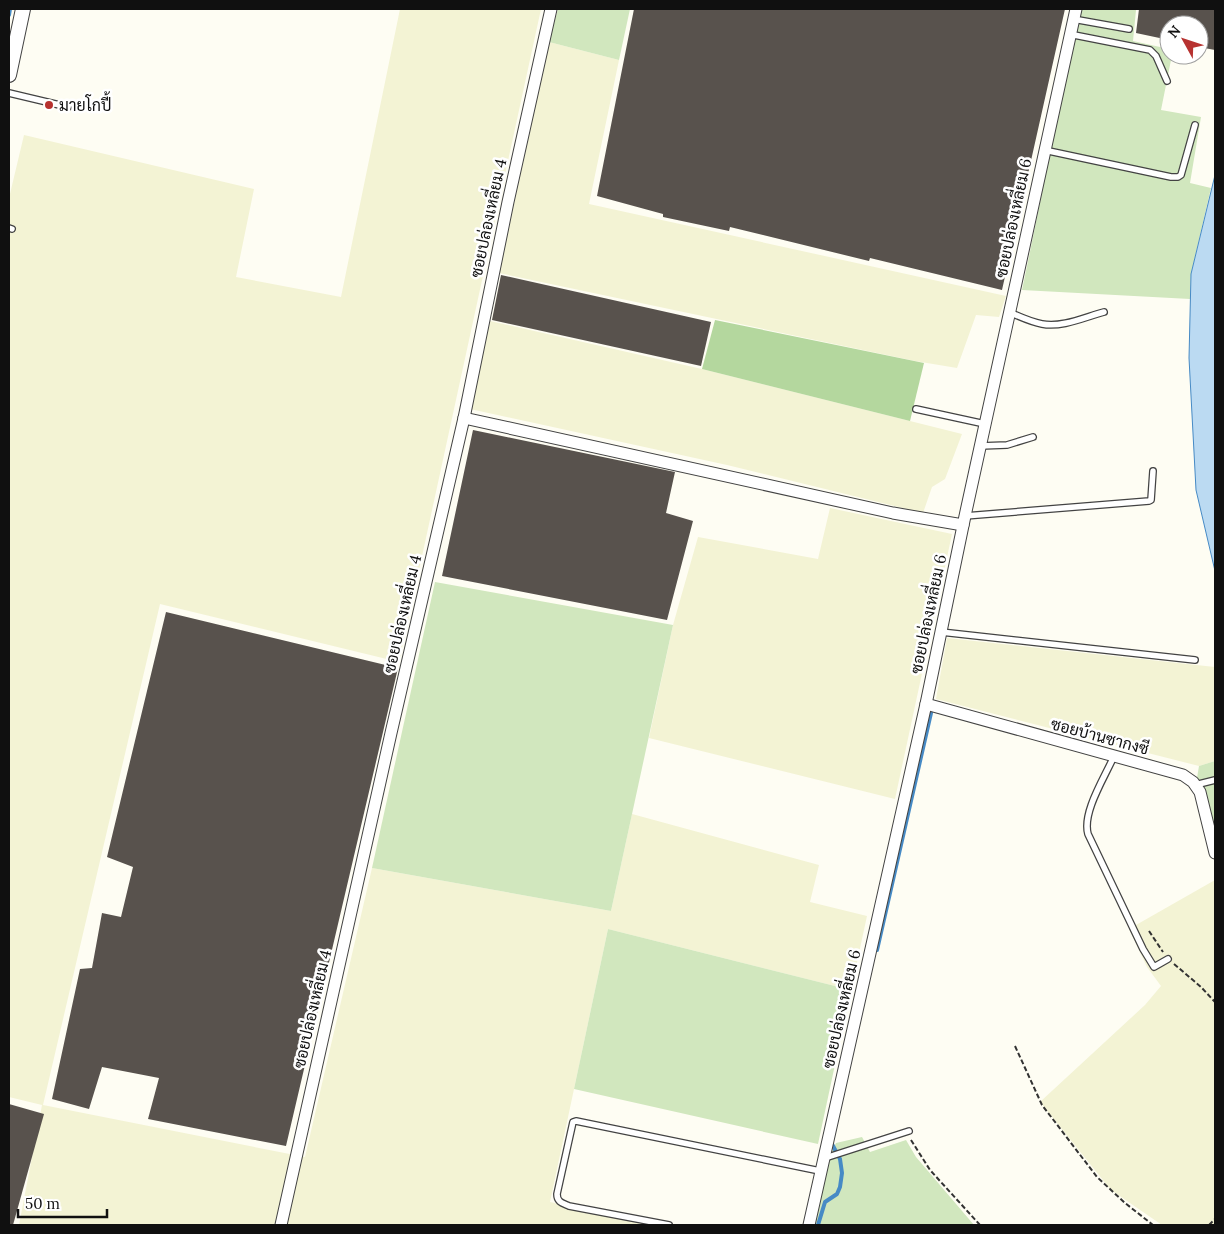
<svg xmlns="http://www.w3.org/2000/svg" width="1224" height="1234" viewBox="0 0 1224 1234" font-family="Lora,Sarabun,serif">
	<rect width="100%" height="100%" fill="#fefdf3"/>
	<g fill="#f3f3d4">
		<path d="M400 9H541L399 662 160 604 43 1105 305 1157 372 868 611 911 632 814 819 865 810 902 867 916 851 990 608 929 550 1202 661 1225H19L42 1105 9 1097V198L24 135 254 189 236 277 341 297Z"/>
		<path d="M549 42 619 60 589 204 1006 296 999 317 976 315 957 368 915 361 499 273Z"/>
		<path d="M490 321 702 369 962 434 945 479 932 487 923 513 727 465 470 409Z"/>
		<path d="M830 508 952 534 895 799 649 738 673 625 698 537 818 559Z"/>
		<path d="M947 638 1215 667V761L1199 766 936 699Z"/>
		<path d="M1215 880V1225H1162L1111 1190 1040 1102 1145 1005 1161 986 1147 967 1129 929Z"/>
	</g>
	<g fill="#d1e7be">
		<path d="M558 9H630L619 60 549 42Z"/>
		<path d="M1082 9 1136 10 1133 41 1169 49V55H1172L1161 110 1201 117 1190 183 1211 188 1191 274 1190 299 1022 290C1042 196 1059 102 1082 9Z"/>
		<path d="M435 582 673 625 611 911 372 868Z"/>
		<path d="M1215 761V833L1197 778 1199 766Z"/>
		<path d="M608 929 851 990 818 1144 574 1089Z"/>
		<path d="M862 1137 870 1152 906 1140 916 1157 974 1225H813L827 1161 836 1143Z"/>
	</g>
	<path fill="#b4d79e" d="M715 320 924 363 910 421 702 369Z"/>
	<path fill="#bbdaf2" stroke="#468ac5" d="M1215 175V571L1196 490 1189 358 1191 274Z"/>
	<g fill="none" stroke-linecap="round" stroke-linejoin="round">
		<g stroke="#468ac5" stroke-width="4">
			<path d="M9 15 10 9"/>
			<path d="M877 950 931 713"/>
			<path d="M818 1225 825 1202 837 1194 840 1187 842 1173 840 1159 832 1144"/>
		</g>
	</g>
	<g fill="#58524d">
		<path d="M634 9H1065L1002 290 870 258 869 261 730 227 729 231 663 217V214L597 196Z"/>
		<path d="M1139 9H1215V50L1199 47V25H1169V40L1136 33Z"/>
		<path d="M501 275 711 322 701 366 492 320Z"/>
		<path d="M473 430 675 472 666 513 693 521 667 620 442 576Z"/>
		<path d="M166 612 398 668 286 1146 148 1119 159 1078 102 1067 89 1109 52 1099 80 969 92 968 102 913 121 917 133 867 107 857Z"/>
		<path d="M9 1104 44 1114 13 1225H9Z"/>
	</g>
	<g fill="none" stroke-linecap="round" stroke-linejoin="round">
		<defs>
			<g id="service">
				<path d="M1073 19 1129 29"/>
				<path d="M1069 34 1150 50 1156 56 1167 81"/>
				<path d="M9 93 68 107"/>
				<path d="M1044 150 1171 177H1178L1181 175 1195 125"/>
				<path d="M9 228 12 229"/>
				<path d="M1009 312C1020 317 1031 322 1042 324 1062 328 1085 317 1104 312"/>
				<path d="M916 409 985 424"/>
				<path d="M980 446 1007 445 1033 437"/>
				<path d="M965 516 1149 501 1151 500 1153 471"/>
				<path d="M941 632 1195 660"/>
				<path d="M1114 756C1105 777 1082 812 1088 834L1143 949 1154 967 1168 959"/>
				<path d="M1195 785 1215 780"/>
				<path d="M825 1158 909 1131"/>
				<path d="M669 1225 569 1206C562 1203 557 1202 557 1194L573 1122 576 1121 820 1171"/>
			</g>
			<g id="minor">
				<path d="M464 418 893 513 963 525"/>
				<path d="M926 704 1183 775 1193 782 1200 792 1215 853"/>
				<path d="M281 1225 391 733 464 418 508 202 551 9"/>
				<path d="M809 1225 926 704 965 516 1076 9"/>
			</g>
			<path id="tertiary" d="M9 75 23 9"/>
		</defs>
		<use href="#service" stroke="#434343" stroke-width="8"/>
		<use href="#minor" stroke="#434343" stroke-width="13"/>
		<use href="#tertiary" stroke="#434343" stroke-width="16"/>
		<g stroke="#323232" stroke-width="2" stroke-dasharray="5 2.5" stroke-linecap="butt">
			<path d="M1149 931 1163 952"/>
			<path d="M1174 964 1201 987 1215 1002"/>
			<path d="M1015 1046 1042 1105 1097 1177 1125 1203 1153 1225"/>
			<path d="M911 1140 930 1170 980 1225"/>
			<path d="M1209 1225 1215 1219"/>
		</g>
		<use href="#service" stroke="#fff" stroke-width="5.5"/>
		<use href="#minor" stroke="#fff" stroke-width="11"/>
		<use href="#tertiary" stroke="#fff" stroke-width="14"/>
	</g>
	<circle fill="#b73230" stroke="#fff" stroke-width="2" cx="49" cy="105" r="5"/>
	<g text-anchor="middle" dominant-baseline="central" stroke-width="5" stroke-linejoin="round" paint-order="stroke">
		<g font-size="16" fill="#101010" stroke="#fff" text-anchor="start">
			<text x="59" y="105">มายโกปี้</text>
		</g>
		<g font-size="16" fill="#101010" stroke="#fff">
			<text transform="translate(488 218) rotate(-78)">ซอยปล่องเหลี่ยม 4</text>
			<text transform="translate(1013 218) rotate(-78)">ซอยปล่องเหลี่ยม 6</text>
			<text transform="translate(402 614) rotate(-77)">ซอยปล่องเหลี่ยม 4</text>
			<text transform="translate(928 614) rotate(-78)">ซอยปล่องเหลี่ยม 6</text>
			<text transform="translate(1100 736) rotate(15)">ซอยบ้านซากงซี</text>
			<text transform="translate(312 1009) rotate(-77)">ซอยปล่องเหลี่ยม 4</text>
			<text transform="translate(841 1009) rotate(-77)">ซอยปล่องเหลี่ยม 6</text>
		</g>
	</g>
	<rect width="1224" height="1234" fill="none" stroke="#101010" stroke-width="20"/>
	<g transform="translate(1184 40) rotate(310)"><circle r="24" fill="#ffffff" stroke="#9f9f9f"/>
	<path d="M0-4L9 19L0 12L-9 19Z" fill="#b73230"/>
	<text y="-8" font-size="14" font-weight="bold" text-anchor="middle" fill="#101010">N</text>
	</g>
	<path d="M18 1209v8h89v-8" fill="none" stroke="#101010" stroke-width="2.5"/>
	<text x="25" y="1209" font-size="15" fill="#101010" stroke="#ffffff" stroke-width="4" paint-order="stroke">50 m</text>
</svg>
